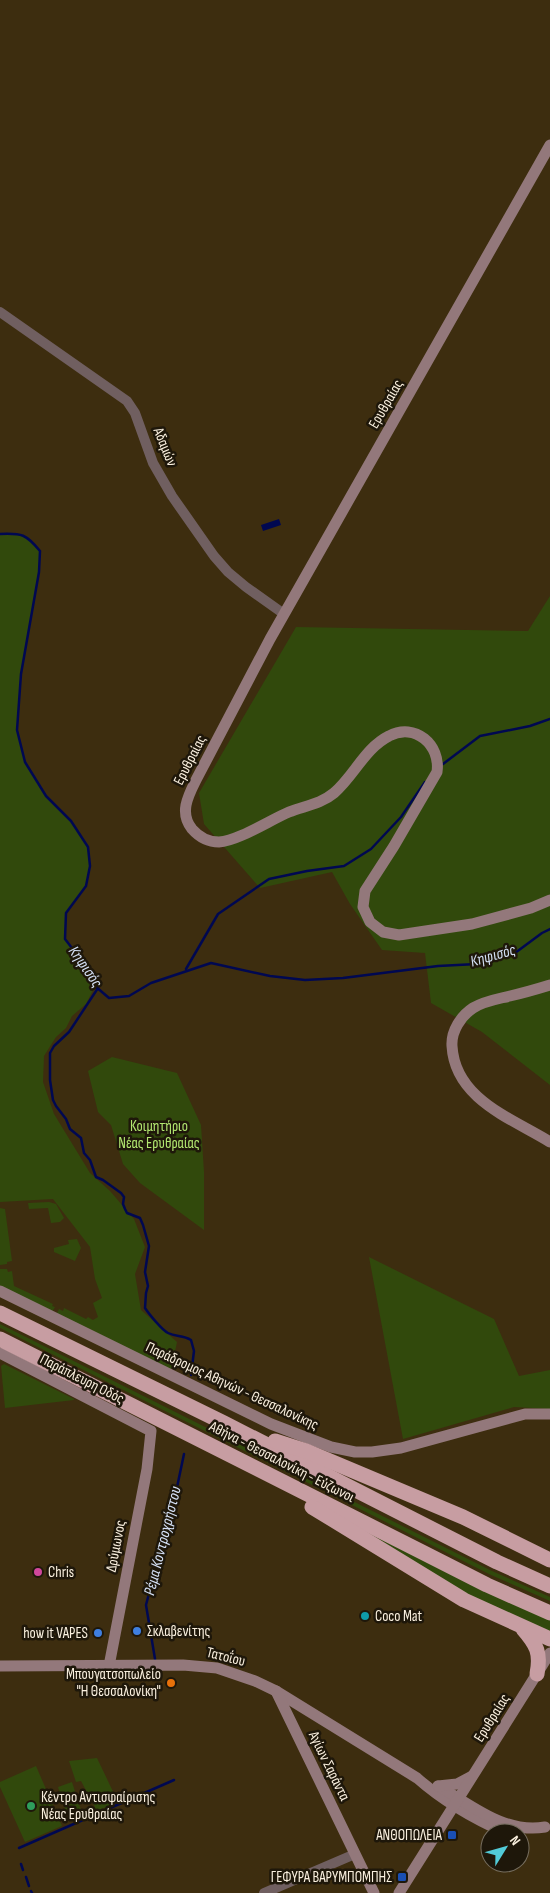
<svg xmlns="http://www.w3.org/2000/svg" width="550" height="1893" viewBox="0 0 550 1893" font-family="'Sofia Sans Condensed',sans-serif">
	<rect width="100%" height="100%" fill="#3d2d0f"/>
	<g fill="#31490c">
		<path d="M13 533 28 537 40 551 39 572 21 674 17 730 25 762 46 796 71 821 88 847 90 866 86 886 66 913 65 939 78 956 95 986 86 1004 72 1016 66 1028 56 1037 44 1056 43 1082 54 1114 90 1173 110 1191 134 1219 145 1247 135 1274 141 1310 177 1342 171 1371 56 1315 59 1309 63 1311 64 1308 86 1319 88 1317 93 1320 98 1317 93 1303 102 1298 95 1279 90 1247 53 1199 0 1202V534Z"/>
		<path d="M550 596V1085L482 1032 431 1003 425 953 382 950 350 904 332 872 260 888 204 824 199 793 296 627 528 631Z"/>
		<path d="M112 1057 177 1073 201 1125 204 1172V1230L140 1183 123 1164 111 1125 98 1112 88 1071Z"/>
		<path d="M49 1202 56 1204 64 1218 60 1222 51 1223 48 1208 29 1209 28 1203Z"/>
		<path d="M0 1208 5 1209 12 1261 7 1262V1264L0 1265Z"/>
		<path d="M77 1239 81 1248 75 1261 54 1252V1248L69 1244 68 1240Z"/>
		<path d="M369 1257 494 1319 519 1376 550 1370V1409L514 1407 403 1439Z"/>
		<path d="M0 1269H7L8 1272 12 1271 14 1286 53 1304 52 1306 55 1307 52 1312 0 1286Z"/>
		<path d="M0 1324 492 1571 550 1597V1601L491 1575 0 1328Z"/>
		<path d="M4 1364 74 1399V1400L5 1408 1 1366Z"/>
		<path d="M332 1511 550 1618V1632L472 1597Z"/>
		<path d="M97 1758 118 1802 97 1811 81 1781 76 1782 69 1761Z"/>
		<path d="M36 1766 62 1826 25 1842 0 1787V1782Z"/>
		<path d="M72 1782 81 1810 67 1815 58 1787Z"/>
	</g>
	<path fill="#000851" d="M279 519 281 525 263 531 261 525Z"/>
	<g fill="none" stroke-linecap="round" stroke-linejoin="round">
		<g stroke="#000851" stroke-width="2.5">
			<path d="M0 534C22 533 26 534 40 551L39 572 21 674 17 730 25 762 46 796 71 821 88 847 90 866 86 886 66 913 65 939 78 956 95 986 109 998 129 996 151 983 211 963 270 976 305 980 343 978 438 966 477 964 515 953 542 933 550 929"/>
			<path d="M443 764 480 736 530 726 550 719"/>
			<path d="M186 969 218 914 269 879 307 871 344 866 371 849 401 817 425 782"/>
			<path d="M98 988 69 1032 54 1046 50 1053V1080L53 1100 56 1106 66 1119 70 1129 81 1138 84 1153 90 1160 96 1177 103 1180 121 1193 124 1197 123 1204 125 1209 127 1213 140 1218 143 1225 149 1246 145 1272 148 1286 146 1293 145 1308C149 1314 162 1330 168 1333 176 1337 183 1335 191 1340L194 1351 191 1375"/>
			<path d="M155 1659 146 1605 166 1529 172 1511 184 1454"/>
			<path d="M19 1848 174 1780"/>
			<path d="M21 1864 23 1870"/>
			<path d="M26 1877 29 1886"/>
			<path d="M31 1891 32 1893"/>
		</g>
		<g stroke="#705f60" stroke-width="10">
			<path d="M0 312 127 401 135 413 153 463 172 496 214 556 228 572 246 587 284 614"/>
			<path d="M264 1893 355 1854"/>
		</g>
		<g stroke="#93787b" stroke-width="11">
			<path d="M550 145 270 639 196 780C188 796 179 813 192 829 199 837 209 842 219 842 238 841 270 820 289 812 304 806 321 804 334 793 354 776 365 748 389 736 415 722 441 745 437 772L394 846 365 891 363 907 370 922 383 932 399 935 472 924 531 908 550 900"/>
			<path d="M550 985C537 989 523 993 510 996 498 999 484 1001 473 1008 461 1016 451 1031 452 1046 455 1099 511 1118 550 1142"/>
			<path d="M0 1291 271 1424 331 1447 355 1452H372L401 1448 525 1414H550"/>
			<path d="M0 1353 151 1431 147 1469 109 1666"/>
			<path d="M0 1666 183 1665 217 1668 255 1681 276 1691 417 1778C443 1801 474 1819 506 1833"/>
			<path d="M276 1691 374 1893"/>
			<path d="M438 1786C472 1805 504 1834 545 1827"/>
			<path d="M438 1786 457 1784 472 1776"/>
			<path d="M399 1893 550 1653"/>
		</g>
		<g stroke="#c79da2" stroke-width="15">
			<path d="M0 1313 224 1423 497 1562 550 1586"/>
			<path d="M0 1339 422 1552 487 1585 550 1613"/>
			<path d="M275 1441 306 1451 463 1517 550 1560"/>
			<path d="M312 1507 464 1600 550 1639"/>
			<path d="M523 1629C537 1645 541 1653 537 1674"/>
		</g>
	</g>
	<circle fill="#d1479c" stroke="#1e170a" stroke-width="2" cx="38" cy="1572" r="5"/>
	<circle fill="#0f9aa8" stroke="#1e170a" stroke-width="2" cx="365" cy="1616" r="5"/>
	<g fill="#3f7fe0" stroke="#1e170a" stroke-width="2">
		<circle cx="137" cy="1631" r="5"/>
		<circle cx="98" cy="1633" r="5"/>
	</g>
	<circle fill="#e8710a" stroke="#1e170a" stroke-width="2" cx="171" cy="1683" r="5"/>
	<circle fill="#2e9e5b" stroke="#1e170a" stroke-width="2" cx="31" cy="1806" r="5"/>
	<g fill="#1a4fb4" stroke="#1e170a" stroke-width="2">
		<rect x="447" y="1830" width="10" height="10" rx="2.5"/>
		<rect x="397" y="1872" width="10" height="10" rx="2.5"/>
	</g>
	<g text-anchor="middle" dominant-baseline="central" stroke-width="5" stroke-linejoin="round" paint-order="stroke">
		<g font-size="15" fill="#faf0df" stroke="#1e170a">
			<text transform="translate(386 404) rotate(-60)">Ερυθραίας</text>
			<text transform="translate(165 447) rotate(68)">Αδαμών</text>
			<text transform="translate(190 760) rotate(-63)">Ερυθραίας</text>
			<text transform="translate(82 1379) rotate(27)">Παράπλευρη Οδός</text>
			<text transform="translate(232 1386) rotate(25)">Παράδρομος Αθηνών - Θεσσαλονίκης</text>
			<text transform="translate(282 1462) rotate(27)">Αθήνα - Θεσσαλονίκη - Εύζωνοι</text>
			<text transform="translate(116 1546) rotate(-79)">Δρύμωνος</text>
			<text transform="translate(226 1657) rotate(14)">Τατοΐου</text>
			<text transform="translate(492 1718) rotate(-58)">Ερυθραίας</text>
			<text transform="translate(329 1766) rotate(64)">Αγίων Σαράντα</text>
		</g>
		<g font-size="15" fill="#b2e770" stroke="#1e170a">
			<text x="159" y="1126">Κοιμητήριο<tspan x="159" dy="17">Νέας Ερυθραίας</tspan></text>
		</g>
		<g font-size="15" fill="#faf0df" stroke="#1e170a" text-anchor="start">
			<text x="48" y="1572">Chris</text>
			<text x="375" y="1616">Coco Mat</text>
			<text x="147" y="1631">Σκλαβενίτης</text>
			<text x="88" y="1633" text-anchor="end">how it VAPES</text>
			<text x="161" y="1674" text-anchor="end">Μπουγατσοπωλείο<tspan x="161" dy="17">"Η Θεσσαλονίκη"</tspan></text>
			<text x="41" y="1797">Κέντρο Αντισφαίρισης<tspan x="41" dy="17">Νέας Ερυθραίας</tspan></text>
			<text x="442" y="1835" text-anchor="end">ΑΝΘΟΠΩΛΕΙΑ</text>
			<text x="392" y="1877" text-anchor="end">ΓΕΦΥΡΑ ΒΑΡΥΜΠΟΜΠΗΣ</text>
		</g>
		<g font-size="16" font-style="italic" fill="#d5e1f6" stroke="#1e170a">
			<text transform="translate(493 956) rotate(-16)">Κηφισός</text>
			<text transform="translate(85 967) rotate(55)">Κηφισός</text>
			<text transform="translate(163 1541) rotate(-76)">Ρέμα Κοντροχρήστου</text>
		</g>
	</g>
	<g transform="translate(505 1848) rotate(53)"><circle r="24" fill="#1e170a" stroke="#766e5f"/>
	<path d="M0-4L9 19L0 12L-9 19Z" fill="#52cbd8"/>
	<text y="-8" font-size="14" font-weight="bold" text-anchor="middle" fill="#faf0df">N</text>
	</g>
</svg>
